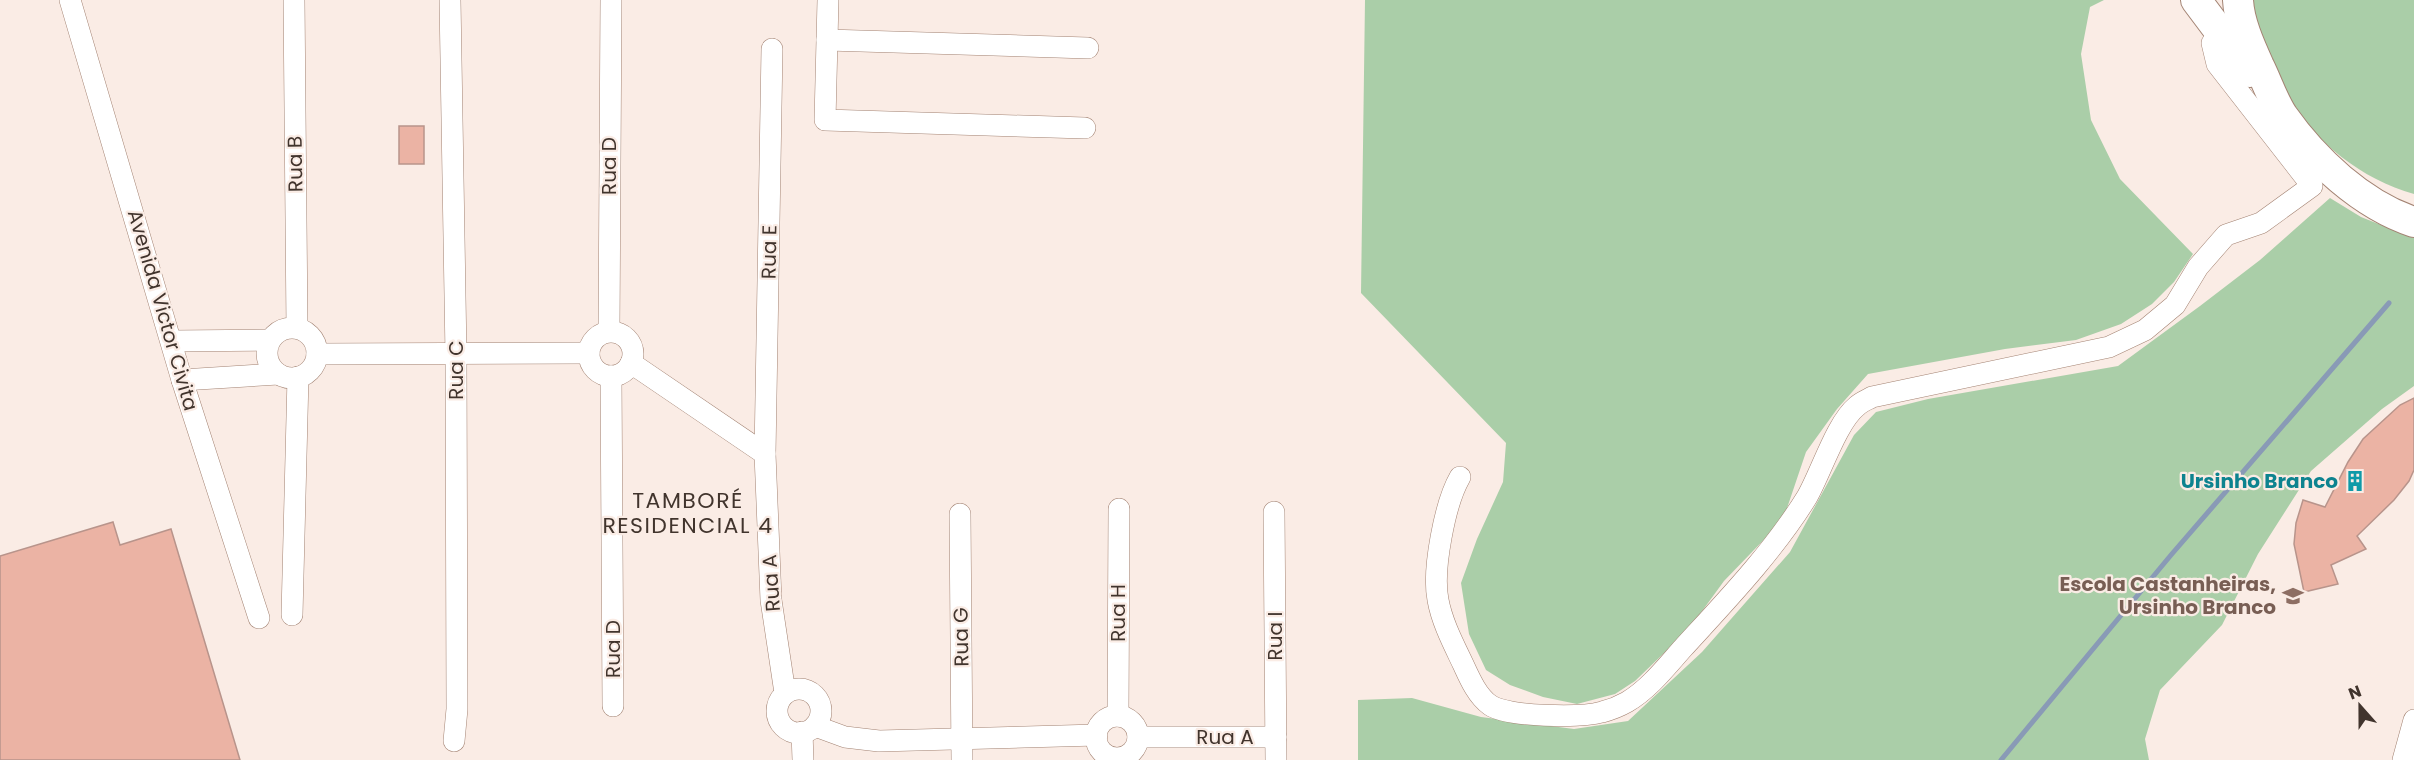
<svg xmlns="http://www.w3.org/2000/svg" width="2414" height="760" viewBox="0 0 2414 760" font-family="Poppins,sans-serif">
	<rect width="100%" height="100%" fill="#faece5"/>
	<g fill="#aacea8">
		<path d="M1365 0H2104L2090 7 2081 54 2091 120 2120 179 2193 254 2174 282 2152 304 2121 324 2076 340 2005 349 1868 374 1837 409 1806 452 1783 520 1724 581 1689 629 1635 681 1615 694 1577 704 1543 697 1510 685 1486 670 1469 634 1461 583 1477 539 1503 482 1506 443 1361 293Z"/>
		<path d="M2252 0H2414V194C2329 170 2261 88 2252 0Z"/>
		<path d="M2330 198 2361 217 2414 238V386L2382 409 2311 471 2258 554 2222 625 2160 690 2145 739 2149 760H1358V700L1412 698 1481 717 1574 729 1628 721 1702 652 1790 552 1854 435 1876 412 1928 399 2118 366 2200 306 2260 260Z"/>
	</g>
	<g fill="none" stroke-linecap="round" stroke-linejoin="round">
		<path stroke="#899ab6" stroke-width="5" d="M2001 760 2171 555 2389 303"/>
	</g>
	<g fill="#ebb3a4" stroke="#b8948b" stroke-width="1.5">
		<rect x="399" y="126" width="25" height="38"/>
		<path d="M2414 398V470L2409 481 2394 500 2357 536 2366 549 2331 565 2338 584 2304 592 2294 544 2296 523 2303 500 2325 507 2348 462 2363 439 2400 405Z"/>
		<path d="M113 522 120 545 171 529 240 760H0V556Z"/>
	</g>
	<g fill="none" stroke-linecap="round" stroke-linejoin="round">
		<defs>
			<g id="street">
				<path d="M70 0 182 380 259 618"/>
				<path d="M294 0 297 328"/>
				<path d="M450 0 456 355 457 709 454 741"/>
				<path d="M828 0 825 120 1085 128"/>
				<path d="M827 40 1088 48"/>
				<circle cx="292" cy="353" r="25"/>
				<path d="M609 331 611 0"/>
				<circle cx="611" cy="354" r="22"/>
				<path d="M172 341 270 340"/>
				<path d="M317 354 589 353"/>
				<path d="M631 363 765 454 771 600 785 693"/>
				<path d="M611 376 613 706"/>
				<path d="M182 380 278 374"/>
				<path d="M765 454 772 49"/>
				<path d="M1460 477C1445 503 1432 570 1438 600 1442 622 1453 643 1463 664 1469 677 1477 696 1490 705 1507 717 1581 718 1602 712 1610 710 1620 706 1627 702 1649 689 1666 667 1683 648 1726 601 1773 552 1807 497 1821 473 1836 423 1857 406 1861 402 1867 400 1872 397L2109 347 2145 330 2175 305 2198 267 2226 235 2261 223 2312 186 2217 64 2212 43 2221 32"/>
				<path d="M1274 512 1276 760"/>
				<path d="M960 514 962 760"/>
				<path d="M292 615 298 377"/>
				<circle cx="799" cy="711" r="22"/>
				<path d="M1118 716 1119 509"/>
				<circle cx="1117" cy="737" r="21"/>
				<path d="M815 726 845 737 879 741 1097 735"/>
				<path d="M802 732 803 760"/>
				<path d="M1138 737H1276"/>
				<path d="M2403 760 2414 720"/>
			</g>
			<g id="secondary">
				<path d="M2196 0 2250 72"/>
				<path d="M2238 0C2239 22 2250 46 2259 66 2267 82 2273 101 2283 116 2314 160 2362 205 2414 222"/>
			</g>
		</defs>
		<use href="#street" stroke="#a38373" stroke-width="22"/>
		<use href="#secondary" stroke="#a38373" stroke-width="32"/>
		<use href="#street" stroke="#fff" stroke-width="21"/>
		<use href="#secondary" stroke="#fff" stroke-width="30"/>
	</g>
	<defs>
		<symbol id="building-bare" viewBox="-9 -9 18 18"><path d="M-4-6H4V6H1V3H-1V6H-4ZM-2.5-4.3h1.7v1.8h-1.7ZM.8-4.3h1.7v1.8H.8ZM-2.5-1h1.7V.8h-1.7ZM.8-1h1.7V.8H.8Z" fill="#0f9aa8" stroke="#faece5" stroke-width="2.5" paint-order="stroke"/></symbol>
		<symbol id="school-bare" viewBox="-9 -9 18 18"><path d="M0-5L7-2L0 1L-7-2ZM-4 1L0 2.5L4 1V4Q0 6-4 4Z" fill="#8d6e63" stroke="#faece5" stroke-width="2.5" paint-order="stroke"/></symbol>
	</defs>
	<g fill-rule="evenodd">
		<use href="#building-bare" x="2340" y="466" width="30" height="30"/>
		<use href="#school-bare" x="2278" y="581" width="30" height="30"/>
	</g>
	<g text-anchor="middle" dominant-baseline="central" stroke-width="4.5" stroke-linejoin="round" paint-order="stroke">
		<g font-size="20" fill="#41342d" stroke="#faece5">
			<text transform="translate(295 164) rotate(-91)">Rua B</text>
			<text transform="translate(609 166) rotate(-90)">Rua D</text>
			<text transform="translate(769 252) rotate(-89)">Rua E</text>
			<text transform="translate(163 310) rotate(74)">Avenida Victor Civita</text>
			<text transform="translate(456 370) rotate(-90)">Rua C</text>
			<text transform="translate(771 583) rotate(-94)">Rua A</text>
			<text transform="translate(1118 613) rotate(-90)">Rua H</text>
			<text transform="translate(1275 636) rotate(-90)">Rua I</text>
			<text transform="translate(961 637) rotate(-91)">Rua G</text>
			<text transform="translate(613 649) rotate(-90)">Rua D</text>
			<text x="1225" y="737">Rua A</text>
		</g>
		<g font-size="20" font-weight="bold" fill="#0d838f" stroke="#faece5" text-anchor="end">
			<text x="2338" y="481">Ursinho Branco</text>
		</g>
		<g font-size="20" font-weight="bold" fill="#785e54" stroke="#faece5" text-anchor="end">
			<text x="2276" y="584">Escola Castanheiras,<tspan x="2276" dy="23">Ursinho Branco</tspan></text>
		</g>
		<g font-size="22" letter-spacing="1.5" fill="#41342d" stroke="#faece5">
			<text x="688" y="500">TAMBORÉ<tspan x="688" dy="25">RESIDENCIAL 4</tspan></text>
		</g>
	</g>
	<g transform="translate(2360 706) rotate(339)" stroke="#faece5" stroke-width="4.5" paint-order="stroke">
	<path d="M0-4.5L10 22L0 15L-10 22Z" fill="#41342d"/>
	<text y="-9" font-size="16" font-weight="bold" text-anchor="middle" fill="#41342d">N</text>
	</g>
</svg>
